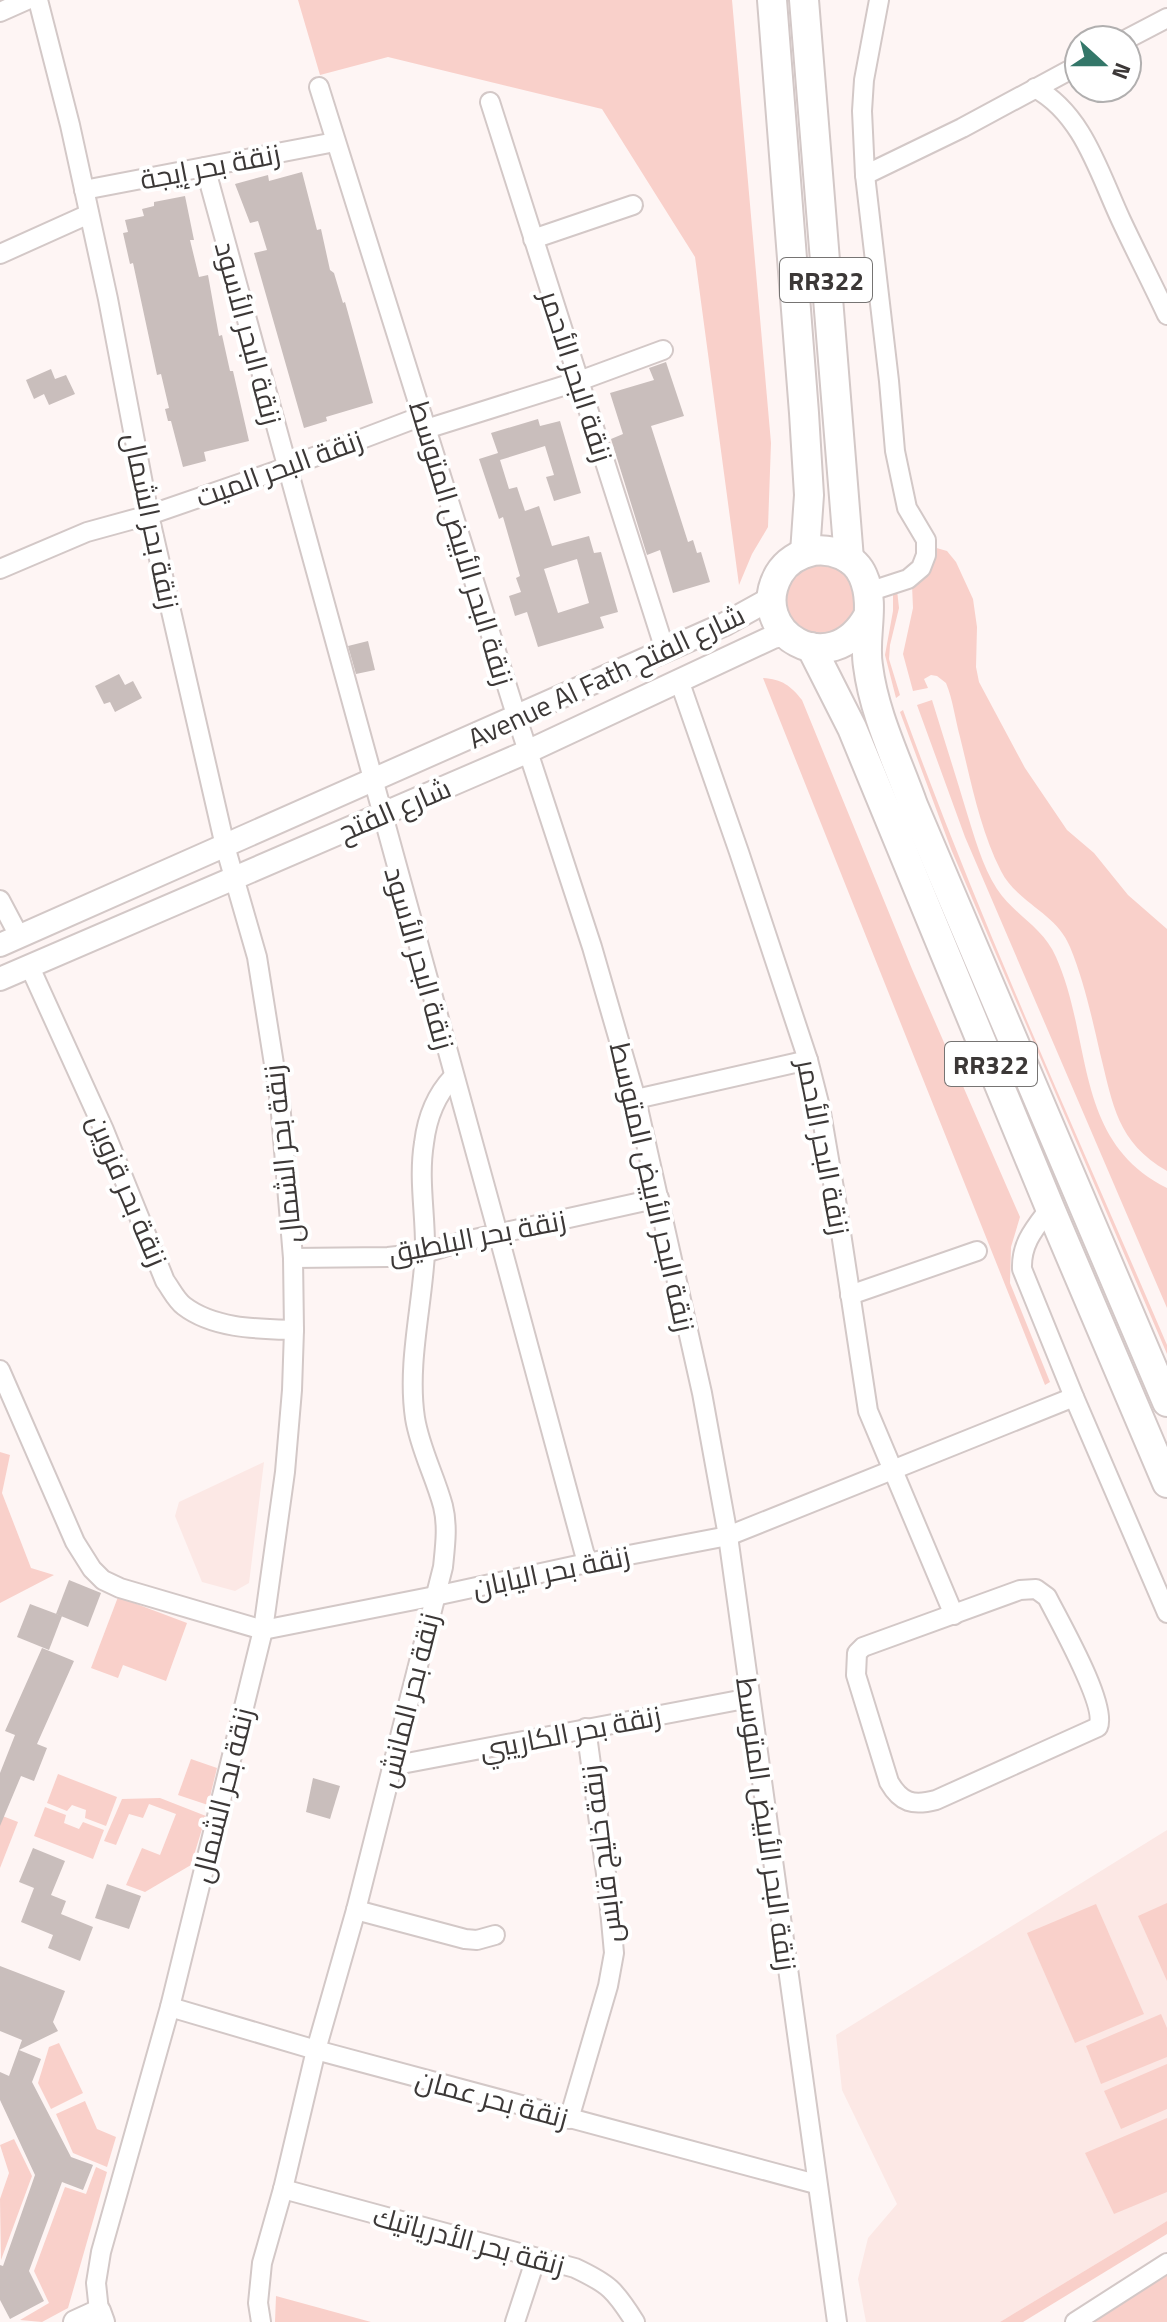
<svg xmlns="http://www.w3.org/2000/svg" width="1167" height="2322" viewBox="0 0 1167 2322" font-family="'Titillium Web',Cairo,sans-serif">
	<rect width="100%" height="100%" fill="#fef5f4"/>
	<g fill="#fce8e5">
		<path d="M264 1462 249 1583 235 1591 202 1582 175 1516 179 1502Z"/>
		<path d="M1167 1830V2221L1000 2322H866L858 2279 868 2238 897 2204 842 2090 836 2035Z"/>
	</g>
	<g fill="#f9d0ca">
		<path d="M298 0H732L771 443 768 527 752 554 739 585 695 257 602 109 388 57 320 75Z"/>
		<path d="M933 547 947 551 956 562 973 599 977 627 976 667 979 682 1025 768 1067 830 1094 853 1128 895 1167 929V1171C1117 1142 1113 1105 1100 1053 1092 1018 1084 981 1070 947 1057 913 1017 903 1001 871 980 830 971 781 960 737 955 719 953 700 946 683L937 676 931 675 924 679 928 688 913 691 903 654 913 608 912 585C929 577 935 565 933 547Z"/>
		<circle cx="821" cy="599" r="35"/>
		<path d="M897 590 899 608 890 645 889 659 900 695 896 698 885 655 893 611V592Z"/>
		<path d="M763 678C782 679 791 686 802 700L912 969 1020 1217 1011 1247 1010 1283 1050 1382 1045 1385Z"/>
		<path d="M932 700C943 736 955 773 966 810 974 835 982 866 997 889 1014 915 1043 927 1056 957 1093 1040 1073 1141 1167 1188V1308L965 837 917 705Z"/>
		<path d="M903 710C981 925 1077 1134 1167 1345V1354L951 849 900 712Z"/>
		<path d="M0 1452 10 1455 2 1493 31 1568 54 1575 0 1603Z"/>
		<path d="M118 1597 187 1623 166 1681 123 1665 118 1678 91 1668Z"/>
		<path d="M191 1759 217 1768 208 1805 178 1795Z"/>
		<path d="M58 1774 117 1797 106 1826 85 1818 86 1810 72 1805 67 1811 47 1803Z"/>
		<path d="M160 1798 206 1816 191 1865 145 1892 126 1885 142 1848 160 1855 176 1814 149 1804 143 1818 129 1814 116 1845 104 1841 122 1799Z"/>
		<path d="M45 1807 66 1815 64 1823 79 1829 83 1822 104 1830 93 1859 34 1836Z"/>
		<path d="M0 1815 18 1822 0 1868Z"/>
		<path d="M1167 1903V1981L1138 1916Z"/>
		<path d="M1096 1904 1144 2014 1075 2043 1027 1933Z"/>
		<path d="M1161 2014 1167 2028V2057L1101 2084 1086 2046Z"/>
		<path d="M59 2043 83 2093 51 2109 38 2083 49 2047Z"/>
		<path d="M1167 2064V2109L1121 2129 1104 2091Z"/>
		<path d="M85 2101 97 2129 116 2137 107 2167 73 2153 56 2114Z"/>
		<path d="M1167 2118V2192L1114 2214 1085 2153Z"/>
		<path d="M14 2139 32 2176 1 2260 0 2199 9 2173 0 2145Z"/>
		<path d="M96 2167 107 2172 68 2308 42 2322 20 2320 49 2303 34 2271 65 2187 86 2194Z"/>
		<path d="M1167 2221V2234L1023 2322H1000Z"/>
		<path d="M1167 2273V2322H1086Z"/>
		<path d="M276 2296 371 2322H275Z"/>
	</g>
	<g fill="#c9bebc" fill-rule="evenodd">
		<path d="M302 172 317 230 321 229 330 270 334 273 343 303 345 302 373 403 326 417 327 421 304 428 254 253 267 250 258 221 250 223 235 184 268 175 269 181Z"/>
		<path d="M185 196 194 240H190L199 277 208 275 219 336 222 335 230 371H233L249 441 204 452 206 461 183 467 171 421H168L165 409 169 408 161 374 157 375 133 263 130 264 123 233 128 232 125 220 144 216 142 209 154 206V202Z"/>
		<path d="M666 362 684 416 651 426 688 542 693 540 697 553 701 552 710 582 673 593 660 550 647 555 611 439 623 434 610 393 654 380 649 368Z"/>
		<path d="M51 369 55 379 66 375 75 394 49 405 44 394 34 399 26 380Z"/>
		<path d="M538 419 540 426 560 421 581 493 554 501 546 477 554 475 545 446 500 460 509 489 517 487 525 511 539 506 552 546 589 536 594 553 601 552 618 612 600 617 604 628 538 647 527 612 515 616 509 596 521 592 516 578 520 576 503 517 499 519 479 459 498 453 491 433ZM577 559 589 603 558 613 544 569Z"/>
		<path d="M368 641 375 670 356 674 348 646Z"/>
		<path d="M119 674 125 685 133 681 142 698 115 712 110 702 104 704 95 686Z"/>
		<path d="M69 1580 101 1593 88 1627 56 1614Z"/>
		<path d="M30 1604 62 1616 49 1650 17 1637Z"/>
		<path d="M42 1648 74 1661 37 1744 47 1748 34 1781 21 1776 0 1826V1773L15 1735 5 1731Z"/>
		<path d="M313 1778 340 1786 330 1819 306 1812Z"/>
		<path d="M33 1848 65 1861 51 1895 66 1901 61 1914 93 1927 80 1961 48 1948 53 1935 21 1922 34 1888 19 1882Z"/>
		<path d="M107 1884 141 1896 129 1929 95 1918Z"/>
		<path d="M0 1966 65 1991 53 2022 58 2031 19 2050 41 2059 32 2082 71 2157 93 2165 83 2190 62 2182 29 2271 44 2301 10 2319 0 2300V2265L3 2266 35 2175 0 2100V2072L9 2076 22 2040 0 2031Z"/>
	</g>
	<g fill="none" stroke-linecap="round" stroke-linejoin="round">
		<defs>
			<g id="minor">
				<path d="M38 0 70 125 108 299 149 515 225 846 257 957 280 1102 293 1258 294 1330 292 1390 285 1472 263 1630 170 2007 101 2252 96 2283 99 2311"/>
				<path d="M0 12 27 0"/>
				<path d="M1125 40 1167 18"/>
				<path d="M319 87 517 718 592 947 636 1099 702 1393 728 1536 837 2322"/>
				<path d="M1035 88C1083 114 1099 173 1121 220 1136 252 1152 283 1167 315"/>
				<path d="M490 102 665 650"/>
				<path d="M205 167C330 634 463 1097 587 1563"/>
				<path d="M865 175 962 128 1079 65"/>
				<path d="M84 190 335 142"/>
				<path d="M533 239 633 205"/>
				<path d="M0 254 89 214"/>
				<path d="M426 429 579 381 663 350"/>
				<path d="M0 569 87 532 149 515 285 468 422 416"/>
				<path d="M868 592 908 579 921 568 926 555V540L907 508 895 451 889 381 865 175 862 111 864 80 879 0"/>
				<path d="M679 680 739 852 808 1060 820 1107 836 1200 868 1411 954 1615"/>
				<path d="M0 900 19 936"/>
				<path d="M29 965 104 1130 165 1281C171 1289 176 1300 184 1306 214 1329 259 1329 294 1330"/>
				<path d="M636 1099 808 1060"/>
				<path d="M1050 1208C1035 1228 1021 1243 1022 1269L1074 1397 1167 1613"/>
				<path d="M293 1258 388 1257 425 1253 461 1242 659 1198"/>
				<path d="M850 1295 977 1251"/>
				<path d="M0 1370 75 1542 92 1569 103 1580 120 1588 263 1630 435 1596 587 1563 728 1536 1074 1397"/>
				<path d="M1036 1589 1047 1597C1059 1621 1108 1706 1098 1727L936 1800C913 1806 901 1803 889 1782L856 1675 857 1653 863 1647 1020 1590Z"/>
				<path d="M391 1766 750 1698"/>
				<path d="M356 1910 465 1939 477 1940 495 1935"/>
				<path d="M170 2007 316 2050 816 2184"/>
				<path d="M569 2119 608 1986 614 1953 608 1888 586 1728"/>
				<path d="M283 2189 575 2268C609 2284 615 2290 635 2322"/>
				<path d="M261 2322 258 2303 262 2263 283 2189 316 2050 356 1910 443 1567C445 1547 448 1526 443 1506 435 1476 420 1449 415 1418 407 1364 422 1308 425 1253 426 1216 418 1180 424 1143 427 1118 436 1095 453 1077"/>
				<path d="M515 2322 536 2258"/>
				<path d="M1075 2322 1167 2263"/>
			</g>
			<g id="tertiary">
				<path d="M0 945 725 624 772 598"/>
				<path d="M0 979 529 751 773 637 785 634"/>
				<path d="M75 2322 99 2311 103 2322"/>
			</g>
			<g id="primary">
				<path d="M772 0 804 413 809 495 805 553"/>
				<path d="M804 0 849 559"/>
				<path d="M868 616C831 684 746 632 779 574 786 562 799 554 813 551 832 548 855 557 863 576 876 605 863 636 868 666 874 714 897 760 913 805L1167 1402"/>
				<path d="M811 647 852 728 1050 1208 1167 1483"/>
			</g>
		</defs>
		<use href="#minor" stroke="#d3c8c7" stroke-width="22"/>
		<use href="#tertiary" stroke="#d3c8c7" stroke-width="26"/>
		<use href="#primary" stroke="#d3c8c7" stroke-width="32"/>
		<use href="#minor" stroke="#fff" stroke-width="18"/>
		<use href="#tertiary" stroke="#fff" stroke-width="22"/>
		<use href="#primary" stroke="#fff" stroke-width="28"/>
	</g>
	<g text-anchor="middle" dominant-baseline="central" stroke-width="8" stroke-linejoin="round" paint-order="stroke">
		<g fill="#fff" stroke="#767473" stroke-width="2">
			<rect x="780" y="258" width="92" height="44" rx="6"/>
			<rect x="945" y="1042" width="92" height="44" rx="6"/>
		</g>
		<g font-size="26" font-weight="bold" fill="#3c3837">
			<text x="826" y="280">RR322</text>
			<text x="991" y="1064">RR322</text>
		</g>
		<g font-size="28" fill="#3c3837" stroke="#fff">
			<text transform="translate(210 166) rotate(-11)">زنقة بحر إيجة</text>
			<text transform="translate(249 333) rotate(75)">زنقة البحر الأسود</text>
			<text transform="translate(577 376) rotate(72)">زنقة البحر الأحمر</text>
			<text transform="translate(279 468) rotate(-20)">زنقة البحر الميت</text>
			<text transform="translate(152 521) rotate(78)">زنقة بحر الشمال</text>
			<text transform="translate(462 543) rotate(73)">زنقة البحر الأبيض المتوسط</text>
			<text transform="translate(606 676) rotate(-25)">Avenue Al Fath شارع الفتح</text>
			<text transform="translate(394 809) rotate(-23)">شارع الفتح</text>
			<text transform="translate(420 958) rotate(74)">زنقة البحر الأسود</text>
			<text transform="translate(824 1147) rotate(79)">زنقة البحر الأحمر</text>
			<text transform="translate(282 1154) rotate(-96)">زنقة بحر الشمال</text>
			<text transform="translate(653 1187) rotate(77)">زنقة البحر الأبيض المتوسط</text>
			<text transform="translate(128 1190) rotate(67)">زنقة بحر قزوين</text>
			<text transform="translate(477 1236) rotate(-11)">زنقة بحر البلطيق</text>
			<text transform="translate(551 1571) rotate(-12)">زنقة بحر اليابان</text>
			<text transform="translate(408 1700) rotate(-76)">زنقة بحر المانش</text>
			<text transform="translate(570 1732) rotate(-11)">زنقة بحر الكاريبي</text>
			<text transform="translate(222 1795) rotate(-76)">زنقة بحر الشمال</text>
			<text transform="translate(767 1824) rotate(82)">زنقة البحر الأبيض المتوسط</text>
			<text transform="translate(601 1854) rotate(-97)">زنقة خليج قابس</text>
			<text transform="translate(492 2098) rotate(15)">زنقة بحر عمان</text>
			<text transform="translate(469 2240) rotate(15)">زنقة بحر الأدرياتيك</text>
		</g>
	</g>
	<g transform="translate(1103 64) rotate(111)"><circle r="38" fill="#ffffff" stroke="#b1afaf" stroke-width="2"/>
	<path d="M0-6L14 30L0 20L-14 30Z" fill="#347769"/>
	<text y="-12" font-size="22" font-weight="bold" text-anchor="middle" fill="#3c3837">N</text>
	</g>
</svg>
